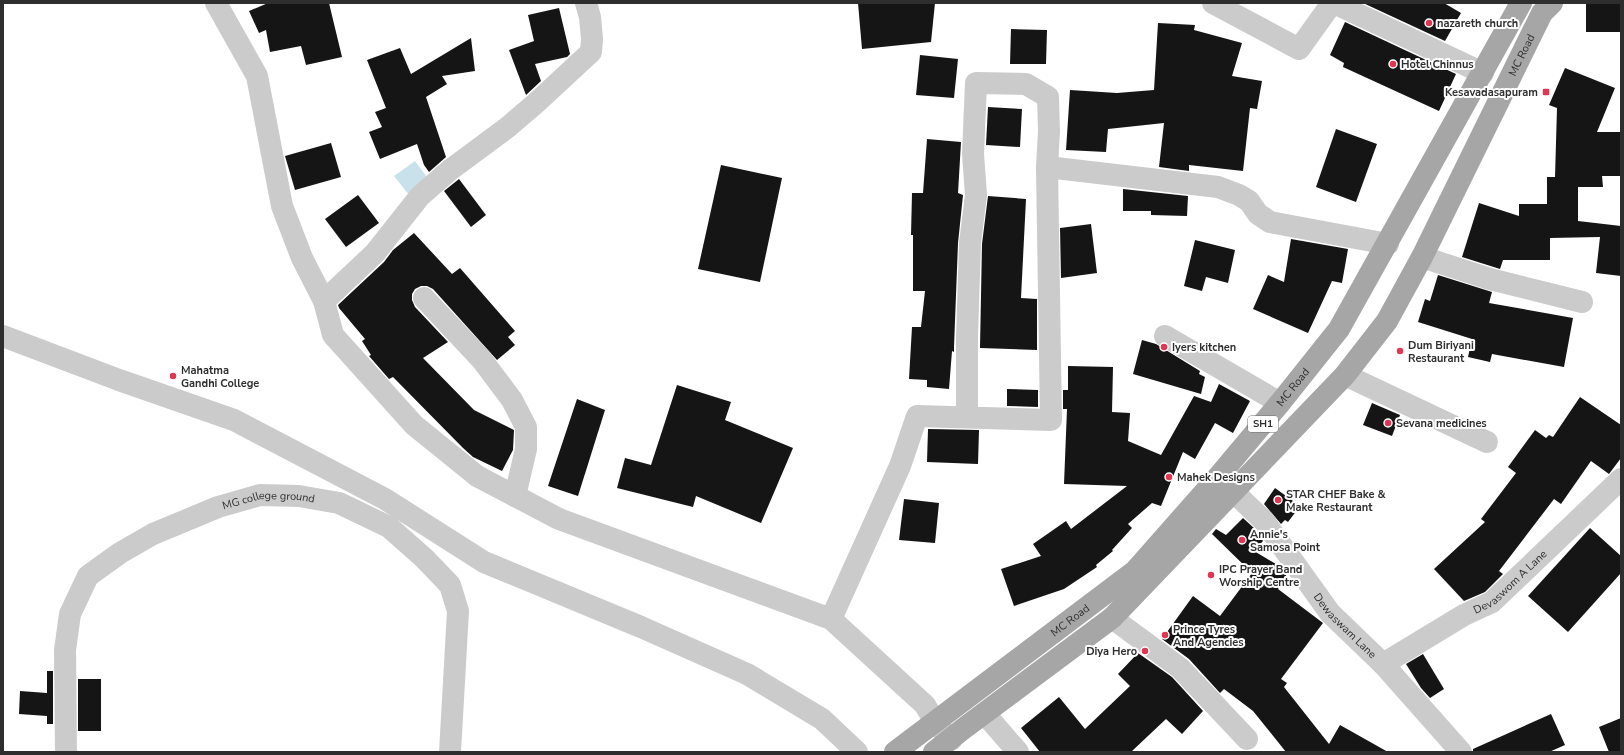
<svg xmlns="http://www.w3.org/2000/svg" width="1624" height="755" viewBox="0 0 1624 755" font-family="'Nunito Sans',sans-serif">
	<rect width="100%" height="100%" fill="#fff"/>
	<path fill="#c9e1eb" d="M415 161 429 180 409 195 394 176Z"/>
	<g fill="#151515">
		<path d="M268 3H329L342 57 306 65 301 46 270 52 266 30 259 33 249 11Z"/>
		<path d="M858 3H935L931 42 862 49Z"/>
		<path d="M1363 3H1444L1461 13 1445 41Z"/>
		<rect x="1586" y="3" width="35" height="29"/>
		<path d="M559 8 570 54 567 57 535 64 541 81 526 95 509 50 534 41 528 15Z"/>
		<path d="M1345 22 1456 74 1439 111 1343 67 1344 63 1330 55Z"/>
		<path d="M1158 23 1195 25 1194 30 1242 43 1232 76 1262 81 1257 109 1250 108 1243 171 1189 165V171L1159 167 1164 123 1108 129 1106 152 1066 150 1070 90 1117 93 1154 90Z"/>
		<path d="M1011 29 1047 30 1046 64H1010Z"/>
		<path d="M471 38 475 71 442 76 447 84 426 97 446 157 429 172 424 165 417 144 380 159 369 132 382 127 375 112 386 108 367 60 400 48 411 74Z"/>
		<path d="M920 55 958 59 954 98 916 95Z"/>
		<path d="M1565 68 1615 88 1597 132H1621V176H1602L1603 187H1578V221L1621 226V276L1596 273 1600 237 1550 238V260H1503L1500 269 1462 257 1479 203 1519 216V204H1547V177H1555L1557 108 1549 105Z"/>
		<path d="M988 107 1022 109 1020 147 986 145Z"/>
		<path d="M1336 129 1377 144 1356 202 1316 187Z"/>
		<path d="M927 139 961 142 958 193 963 195 958 243 954 347V352L952 351 949 389 927 387V380L909 379 912 327H921L925 291H913V235H911L912 193H923Z"/>
		<path d="M331 143 341 177 295 190 285 156Z"/>
		<path d="M721 165 782 178 760 282 698 269Z"/>
		<path d="M459 179 486 215 471 227 444 191Z"/>
		<path d="M1123 189 1188 196 1187 216 1151 215V211H1123Z"/>
		<path d="M358 195 379 223 346 247 325 219Z"/>
		<path d="M988 196 1026 199 1021 298 1037 299V350L980 348 982 244Z"/>
		<path d="M1091 224 1097 273 1061 278 1060 228Z"/>
		<path d="M414 233 452 274 460 268 515 331 508 337 515 345 497 360 433 289 427 286H421L415 289 412 294V300L415 307 448 342 423 358 474 410 514 430 513 450 502 471 473 457 463 448 393 377 389 379 369 356 371 355 362 341 365 339 339 308 338 305 384 262 393 250Z"/>
		<path d="M1291 239 1348 249 1342 283 1332 281 1308 333 1253 309 1268 275 1284 282Z"/>
		<path d="M1195 240 1235 250 1228 283 1206 277 1202 291 1184 286Z"/>
		<path d="M1438 275 1492 292 1489 303 1573 318 1564 367 1492 354 1490 362 1468 357 1472 339 1418 322 1425 299 1430 301Z"/>
		<path d="M1142 340 1156 344 1200 371 1199 374 1205 377 1201 394 1133 374Z"/>
		<path d="M1068 366 1113 367 1112 412 1130 413 1128 441 1161 455 1194 396 1211 402 1219 384 1250 401 1233 433 1215 423 1195 459 1183 452 1161 506 1152 503 1128 524 1132 528 1112 550 1113 551 1096 565 1097 567 1064 589 1014 606 1001 569 1041 556 1033 544 1066 521 1071 529 1127 486 1064 484 1067 409H1063V390H1068Z"/>
		<path d="M677 385 731 402 725 420 793 448 761 523 696 496 693 507 617 488 625 458 651 465Z"/>
		<path d="M1007 389 1038 390V407L1007 406Z"/>
		<path d="M1580 397 1621 425V458L1609 474 1591 461 1561 504 1554 499 1499 571 1503 574 1485 592 1464 601 1434 569 1485 522 1481 519 1516 473 1508 467 1535 430 1546 438 1549 435 1553 437Z"/>
		<path d="M577 399 605 410 578 496 548 486Z"/>
		<path d="M1372 403 1400 415 1392 436 1363 425Z"/>
		<path d="M928 429 979 430 978 464 927 462Z"/>
		<path d="M1275 488 1300 506 1288 522 1285 520 1281 524 1264 504Z"/>
		<path d="M904 499 939 503 935 543 899 540Z"/>
		<path d="M1243 518 1255 529 1263 541 1254 551 1281 567 1287 574 1278 589 1323 623 1281 679 1287 683 1284 687 1329 744 1340 725 1388 752H1286L1253 711 1224 689 1220 693 1189 659 1162 639 1193 596 1220 616 1252 573 1212 534 1216 529 1226 535Z"/>
		<path d="M1590 528 1621 556V573L1568 632 1528 596Z"/>
		<path d="M1138 653 1172 677 1203 711 1182 734 1166 719 1131 752H1040L1021 728 1059 697 1085 729 1130 686 1118 674Z"/>
		<path d="M1423 654 1444 689 1430 698 1421 688 1406 664Z"/>
		<path d="M47 671H53V724H47V716L19 714 20 691 47 693Z"/>
		<rect x="78" y="679" width="23" height="52"/>
		<path d="M1551 714 1565 745 1549 752H1473V749Z"/>
		<path d="M1621 718V752H1609L1599 727Z"/>
	</g>
	<g fill="none" stroke-linecap="round" stroke-linejoin="round">
		<g stroke="#cbcbcb" stroke-width="22">
			<path d="M216 3 257 76 282 206 302 258 324 301 333 335 414 425 477 476 559 519 831 619 925 705 935 722 951 740"/>
			<path d="M1213 3 1299 49 1332 3"/>
			<path d="M1334 3 1483 73"/>
			<path d="M1047 167 1218 187 1239 195 1249 201 1258 214 1270 222 1388 244"/>
			<path d="M1422 257 1490 279 1582 302"/>
			<path d="M424 298 482 360 512 400 526 427V449L515 496"/>
			<path d="M324 301 375 253 420 196 450 170 508 127 536 103 591 52 592 39 590 17 586 3"/>
			<path d="M3 336 119 380 234 420 385 499 484 562 641 627 747 674 822 719 857 752"/>
			<path d="M1165 336 1280 403"/>
			<path d="M1345 375 1487 442"/>
			<path id="s1" d="M1219 478 1264 521 1330 613 1383 664 1461 752"/>
			<path d="M1112 618 1180 668 1247 739"/>
			<path d="M831 619 900 466 917 416 1051 420 1047 167 1049 131 1048 97 1026 84 976 83 973 154 976 195 970 243 967 337V417"/>
			<path id="s2" d="M1383 664 1464 615 1492 602 1621 479"/>
			<path d="M985 714 1018 752"/>
			<path id="s3" d="M66 752 65 650 70 614 88 576 120 553 153 534 218 507 260 495 299 496 339 503 389 527 424 558 450 585 458 611 450 752"/>
		</g>
		<g stroke="#a6a6a6" stroke-width="22">
			<path id="s4" d="M895 752 1135 571 1218 477 1280 403 1339 329 1521 3"/>
			<path id="s5" d="M934 752 963 729 1112 618 1345 375 1387 321 1422 257 1542 13 1552 3"/>
		</g>
	</g>
	<g fill="#e03654" stroke="#fff" stroke-width="1.5">
		<circle cx="1429" cy="23" r="4"/>
		<circle cx="1393" cy="64" r="4"/>
		<rect x="1542" y="88" width="8" height="8" rx="2"/>
		<circle cx="1164" cy="347" r="4"/>
		<circle cx="1400" cy="351" r="4"/>
		<circle cx="173" cy="376" r="4"/>
		<circle cx="1388" cy="423" r="4"/>
		<circle cx="1169" cy="477" r="4"/>
		<circle cx="1278" cy="500" r="4"/>
		<circle cx="1242" cy="540" r="4"/>
		<circle cx="1211" cy="575" r="4"/>
		<circle cx="1165" cy="635" r="4"/>
		<circle cx="1145" cy="651" r="4"/>
	</g>
	<g text-anchor="middle" dominant-baseline="central" stroke-width="4" stroke-linejoin="round" paint-order="stroke">
		<rect fill="#fff" stroke="#6d6d6d" stroke-width="1" x="1248" y="416" width="30" height="16" rx="3"/>
		<g font-size="10" font-weight="bold" fill="#2e2e2e">
			<text x="1263" y="424">SH1</text>
		</g>
		<g font-size="11" font-weight="bold" fill="#2e2e2e" stroke="#fff" text-anchor="start">
			<text x="1437" y="23">nazareth church</text>
			<text x="1401" y="64">Hotel Chinnus</text>
			<text x="1538" y="92" text-anchor="end">Kesavadasapuram</text>
			<text x="1408" y="345">Dum Biriyani<tspan x="1408" dy="13">Restaurant</tspan></text>
			<text x="1172" y="347">Iyers kitchen</text>
			<text x="181" y="370">Mahatma<tspan x="181" dy="13">Gandhi College</tspan></text>
			<text x="1396" y="423">Sevana medicines</text>
			<text x="1177" y="477">Mahek Designs</text>
			<text x="1286" y="494">STAR CHEF Bake &amp;<tspan x="1286" dy="13">Make Restaurant</tspan></text>
			<text x="1250" y="534">Annie's<tspan x="1250" dy="13">Samosa Point</tspan></text>
			<text x="1219" y="569">IPC Prayer Band<tspan x="1219" dy="13">Worship Centre</tspan></text>
			<text x="1173" y="629">Prince Tyres<tspan x="1173" dy="13">And Agencies</tspan></text>
			<text x="1137" y="651" text-anchor="end">Diya Hero</text>
		</g>
		<g font-size="11" fill="#2e2e2e" stroke="#fff">
			<text stroke="none"><textPath href="#s5" startOffset="926">MC Road</textPath></text>
			<text stroke="none"><textPath href="#s4" startOffset="543">MC Road</textPath></text>
			<text stroke="none"><textPath href="#s3" startOffset="380">MG college ground</textPath></text>
			<text stroke="none"><textPath href="#s2" startOffset="152">Devaswom A Lane</textPath></text>
			<text stroke="none"><textPath href="#s4" startOffset="219">MC Road</textPath></text>
			<text stroke="none"><textPath href="#s1" startOffset="195">Dewaswam Lane</textPath></text>
		</g>
	</g>
	<rect width="1624" height="755" fill="none" stroke="#2e2e2e" stroke-width="8"/>
</svg>
